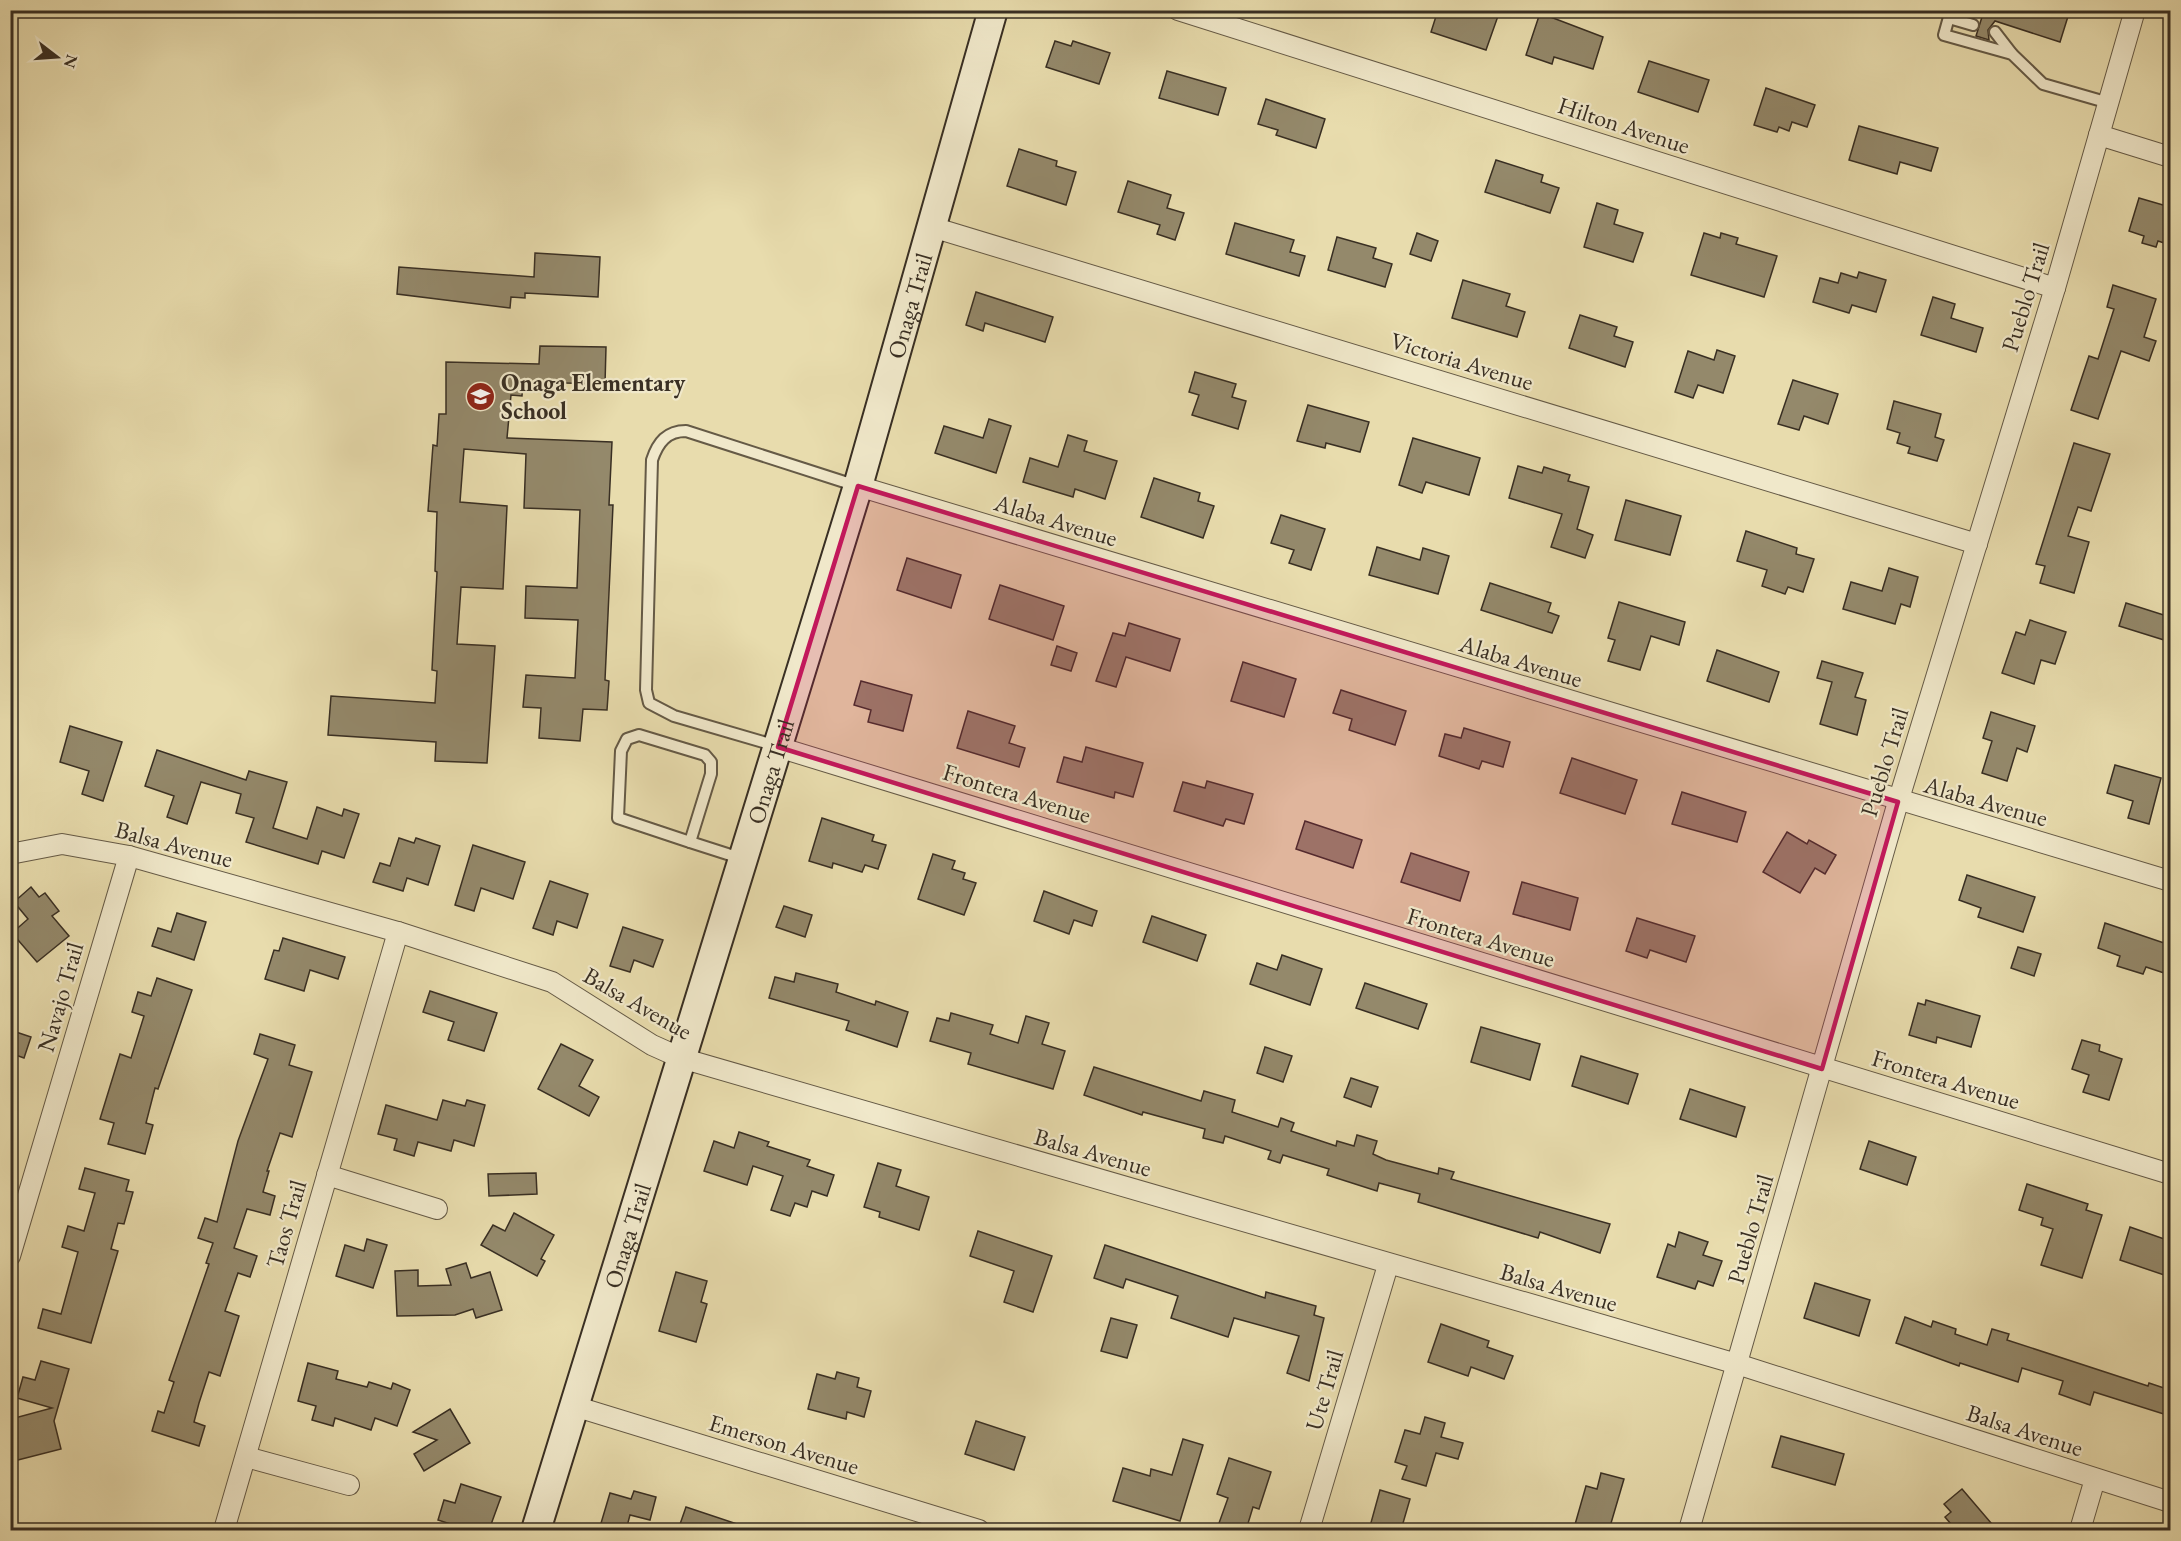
<svg xmlns="http://www.w3.org/2000/svg" width="2181" height="1541" viewBox="0 0 2181 1541" font-family="'EB Garamond',serif">
	<rect width="100%" height="100%" fill="#e8dcad"/>
	<filter id="stains"><feTurbulence type="fractalNoise" baseFrequency=".00333" numOctaves="4"/><feColorMatrix values="0 0 0 0 .2 0 0 0 0 .09 0 0 0 0 .02 0 0 0 .5 -.17"/></filter>
	<radialGradient id="worn" r=".72"><stop offset=".6" stop-color="#630" stop-opacity="0"/><stop offset="1" stop-color="#630" stop-opacity=".3"/></radialGradient>
	<g fill="#94896b" stroke="#392f23" stroke-width="1.5">
		<path d="M1438 10H1481L1498 16 1486 50 1431 32Z"/>
		<path d="M1973 10H2070L2060 42 1995 21 1988 30 1989 40 1976 36 1982 17 1972 14Z"/>
		<path d="M1540 13 1603 37 1593 69 1554 57 1552 64 1526 55Z"/>
		<path d="M1055 41 1071 46 1073 41 1110 53 1099 84 1046 67Z"/>
		<path d="M1649 61 1709 80 1698 112 1638 92Z"/>
		<path d="M1167 71 1226 88 1218 115 1159 98Z"/>
		<path d="M1766 88 1815 105 1807 127 1792 122 1789 131 1779 127 1777 132 1754 125Z"/>
		<path d="M1266 99 1325 119 1316 148 1276 135 1278 130 1258 124Z"/>
		<path d="M1859 126 1938 148 1931 171 1900 162 1897 174 1849 160Z"/>
		<path d="M1019 149 1057 161 1056 166 1076 172 1066 205 1007 186Z"/>
		<path d="M1496 160 1543 175 1541 182 1559 188 1550 213 1485 192Z"/>
		<path d="M1128 181 1171 195 1167 208 1184 213 1175 240 1157 234 1160 225 1118 212Z"/>
		<path d="M2139 198 2170 207 2167 219 2170 220V245L2158 241 2156 247 2142 243 2144 236 2129 231Z"/>
		<path d="M1597 203 1618 210 1614 224 1643 233 1633 262 1584 247Z"/>
		<path d="M1235 223 1294 240 1290 252 1305 256 1299 276 1226 254Z"/>
		<path d="M1417 233 1438 241 1431 261 1410 254Z"/>
		<path d="M1704 233 1720 238 1721 233 1738 238 1736 244 1777 256 1764 297 1691 275Z"/>
		<path d="M1337 237 1376 248 1373 258 1392 264 1385 287 1328 270Z"/>
		<path d="M535 253 600 257 598 297 525 293V298L511 297 510 308 397 294 399 267 534 277Z"/>
		<path d="M1859 272 1886 280 1876 312 1852 305 1849 313 1813 302 1820 278 1838 283 1841 273 1857 278Z"/>
		<path d="M1463 280 1510 294 1506 306 1525 312 1517 337 1452 318Z"/>
		<path d="M2113 285 2156 299 2144 337 2156 341 2149 361 2121 351 2098 419 2071 410 2089 356 2098 359 2114 309 2107 307Z"/>
		<path d="M976 292 1053 317 1045 342 985 323 983 331 966 325Z"/>
		<path d="M1933 297 1955 304 1951 318 1983 328 1976 352 1921 335Z"/>
		<path d="M1580 315 1617 327 1614 336 1633 342 1625 367 1569 348Z"/>
		<path d="M540 346 606 347 605 384 523 382 522 396 511 395 507 438 612 442 609 505H613L605 680 609 681 607 710 583 709 580 741 539 738 541 708 523 707 526 675 575 678 578 620 525 618 526 586 577 588 580 510 524 508 526 454 464 449 460 502 507 506 503 589 461 587 457 644 495 646 487 763 435 761 436 742 328 735 331 696 435 703 437 671 432 670 437 572 435 571 437 512 428 511 433 445 437 446 439 414H446V362L539 364Z"/>
		<path d="M1717 350 1735 356 1723 393 1698 385 1693 398 1675 392 1688 351 1714 360Z"/>
		<path d="M1195 372 1236 384 1232 397 1246 401 1238 429 1192 415 1199 395 1189 392Z"/>
		<path d="M1793 380 1838 394 1828 424 1804 416 1799 430 1778 424Z"/>
		<path d="M1894 401 1941 414 1935 437 1944 440 1937 461 1908 453 1910 447 1897 443 1900 433 1887 429Z"/>
		<path d="M1308 405 1369 422 1360 452 1326 443 1325 448 1297 441Z"/>
		<path d="M989 419 1011 426 996 473 935 453 944 426 983 438Z"/>
		<path d="M1068 435 1087 441 1084 451 1117 461 1105 499 1075 489 1073 497 1023 482 1030 458 1058 467Z"/>
		<path d="M1413 438 1480 458 1469 495 1426 482 1422 493 1399 485Z"/>
		<path d="M2074 443 2110 454 2091 511 2078 507 2068 536 2089 542 2074 593 2040 583 2045 566 2036 564Z"/>
		<path d="M1518 466 1542 473 1544 467 1570 475 1568 481 1589 487 1577 529 1593 535 1585 558 1551 547 1562 514 1509 498Z"/>
		<path d="M1154 478 1200 493 1198 501 1214 506 1203 538 1141 517Z"/>
		<path d="M1626 500 1681 516 1670 555 1615 540Z"/>
		<path d="M1281 515 1325 529 1311 570 1289 563 1294 550 1271 543Z"/>
		<path d="M1746 531 1797 548 1796 554 1814 559 1803 592 1788 587 1785 594 1762 586 1767 570 1737 561Z"/>
		<path d="M1377 547 1420 560 1423 548 1449 556 1438 594 1369 575Z"/>
		<path d="M907 558 961 575 951 608 897 590Z"/>
		<path d="M1889 568 1918 577 1910 607 1901 604 1895 624 1843 609 1851 582 1882 591Z"/>
		<path d="M1490 583 1551 603 1548 612 1559 616 1552 633 1481 610Z"/>
		<path d="M1000 585 1064 606 1053 640 989 619Z"/>
		<path d="M1619 602 1685 622 1679 645 1651 636 1640 670 1608 661 1615 640 1608 638Z"/>
		<path d="M2126 603 2170 617 2164 640 2119 626Z"/>
		<path d="M2030 620 2066 632 2055 664 2041 660 2034 684 2002 673 2016 632 2025 635Z"/>
		<path d="M1129 623 1180 639 1170 671 1126 657 1116 687 1096 681 1113 633 1125 636Z"/>
		<path d="M1057 646 1077 653 1071 671 1051 665Z"/>
		<path d="M1717 650 1779 672 1769 702 1707 681Z"/>
		<path d="M1822 661 1863 673 1855 697 1866 700 1857 735 1820 724 1832 682 1817 678Z"/>
		<path d="M1243 662 1296 679 1284 717 1231 701Z"/>
		<path d="M861 681 912 695 903 731 868 722 871 710 854 705Z"/>
		<path d="M1341 690 1406 711 1395 745 1349 730 1352 719 1333 713Z"/>
		<path d="M968 711 1015 726 1009 743 1025 748 1019 767 957 748Z"/>
		<path d="M1991 712 2035 726 2027 752 2017 748 2007 781 1982 773 1992 741 1983 738Z"/>
		<path d="M70 726 122 742 103 801 82 794 89 771 60 762Z"/>
		<path d="M1464 728 1510 742 1503 767 1482 761 1479 769 1439 756 1445 734 1461 738Z"/>
		<path d="M1086 747 1143 763 1133 797 1115 792 1114 798 1057 782 1064 757 1082 762Z"/>
		<path d="M157 750 246 780 249 771 287 782 273 828 307 839 317 807 342 816 344 809 359 814 344 858 322 851 318 864 246 842 254 818 236 813 241 794 201 782 187 824 167 817 174 796 145 786Z"/>
		<path d="M1572 758 1637 780 1625 814 1560 793Z"/>
		<path d="M2115 765 2161 778 2149 824 2128 818 2133 801 2107 793Z"/>
		<path d="M1207 781 1253 794 1244 824 1226 819 1223 826 1174 811 1183 782 1205 788Z"/>
		<path d="M1682 792 1746 812 1737 842 1672 824Z"/>
		<path d="M822 818 874 835 872 841 886 845 878 869 865 865 862 872 833 863 832 868 809 861Z"/>
		<path d="M1305 821 1362 840 1353 868 1296 849Z"/>
		<path d="M1787 832 1807 844 1809 840 1836 855 1825 874 1815 868 1800 893 1763 872Z"/>
		<path d="M399 838 414 843 416 838 440 846 428 885 407 878 403 891 373 882 380 863 390 866Z"/>
		<path d="M473 845 525 862 513 899 481 888 474 911 455 905Z"/>
		<path d="M1411 853 1469 872 1460 901 1401 882Z"/>
		<path d="M933 854 955 861 952 869 965 873 963 879 976 883 964 915 918 899Z"/>
		<path d="M1967 875 2035 897 2023 932 1978 917 1981 908 1959 900Z"/>
		<path d="M550 881 588 894 577 928 557 921 553 935 533 928Z"/>
		<path d="M1522 882 1578 898 1570 930 1513 914Z"/>
		<path d="M31 887 39 897 45 893 59 911 52 916 69 936 37 962 12 933 28 919 14 902Z"/>
		<path d="M1044 891 1097 911 1092 926 1074 920 1069 934 1034 921Z"/>
		<path d="M784 906 812 915 805 937 776 927Z"/>
		<path d="M177 913 206 922 194 960 152 946 158 928 171 932Z"/>
		<path d="M1152 916 1206 935 1197 961 1143 942Z"/>
		<path d="M1637 918 1695 936 1686 962 1650 950 1647 958 1626 951Z"/>
		<path d="M2105 923 2170 945 2164 973 2146 967 2143 974 2117 966 2120 956 2098 948Z"/>
		<path d="M623 927 663 940 653 967 634 960 630 972 610 966Z"/>
		<path d="M283 938 345 957 338 979 310 970 304 991 265 979 274 950 279 951Z"/>
		<path d="M2018 947 2041 954 2034 976 2011 968Z"/>
		<path d="M1282 955 1322 969 1310 1005 1250 984 1257 963 1277 970Z"/>
		<path d="M796 973 838 984 836 992 875 1005 876 1001 908 1012 897 1047 846 1030 849 1021 769 998 775 977 794 982Z"/>
		<path d="M157 978 192 990 158 1089 155 1088 146 1123 153 1125 145 1154 108 1144 114 1123 100 1119 120 1054 131 1058 144 1016 132 1012 138 992 151 996Z"/>
		<path d="M1365 983 1427 1004 1418 1029 1356 1008Z"/>
		<path d="M430 991 497 1013 484 1051 448 1040 454 1022 423 1012Z"/>
		<path d="M1926 1000 1980 1016 1971 1047 1937 1037 1936 1043 1909 1035 1918 1003 1925 1005Z"/>
		<path d="M951 1013 993 1025 990 1034 1018 1043 1026 1016 1049 1023 1042 1044 1065 1051 1053 1089 968 1064 971 1053 930 1041 937 1018 949 1021Z"/>
		<path d="M1481 1027 1540 1044 1530 1080 1471 1062Z"/>
		<path d="M10 1030 31 1037 24 1058 10 1053Z"/>
		<path d="M260 1034 295 1045 289 1065 312 1072 292 1137 280 1133 267 1171H269L263 1192 275 1196 270 1215 247 1209 234 1248 257 1256 250 1277 238 1273 225 1311 239 1316 220 1376 209 1372 199 1403 194 1422 205 1426 199 1446 152 1431 158 1411 164 1413 174 1382 169 1380 209 1264 206 1263 213 1243 198 1238 205 1218 217 1222 238 1141 268 1059 254 1054Z"/>
		<path d="M2082 1040 2100 1045 2099 1051 2122 1059 2109 1100 2083 1092 2089 1075 2072 1069Z"/>
		<path d="M561 1044 593 1060 579 1086 599 1097 589 1116 538 1089Z"/>
		<path d="M1265 1047 1292 1056 1283 1082 1257 1073Z"/>
		<path d="M1581 1056 1638 1074 1628 1104 1572 1086Z"/>
		<path d="M1094 1067 1201 1101 1204 1091 1235 1100 1232 1112 1278 1127 1281 1118 1294 1123 1291 1131 1336 1146 1337 1141 1354 1146 1357 1135 1377 1141 1373 1154 1386 1160 1438 1174 1439 1168 1454 1172 1451 1179 1610 1224 1600 1253 1540 1232 1538 1238 1418 1202 1420 1194 1379 1183 1377 1191 1327 1175 1329 1169 1283 1155 1280 1163 1268 1159 1271 1151 1225 1136 1223 1143 1203 1138 1205 1129 1143 1112 1142 1115 1084 1095Z"/>
		<path d="M1351 1078 1378 1087 1371 1107 1344 1097Z"/>
		<path d="M1690 1089 1745 1107 1736 1137 1680 1119Z"/>
		<path d="M443 1100 465 1106 467 1100 485 1105 474 1146 454 1140 451 1151 418 1142 414 1156 394 1150 397 1139 378 1134 386 1105 437 1120Z"/>
		<path d="M739 1132 769 1142 767 1146 810 1160 807 1166 834 1175 827 1196 812 1191 807 1207 795 1203 790 1216 771 1210 783 1176 753 1166 747 1185 704 1171 714 1141 734 1148Z"/>
		<path d="M1869 1141 1916 1157 1907 1185 1860 1169Z"/>
		<path d="M878 1163 901 1170 896 1186 929 1197 919 1230 879 1217 880 1212 864 1207Z"/>
		<path d="M85 1168 129 1180 126 1191 133 1192 124 1224 118 1223 111 1249 118 1251 91 1343 38 1328 43 1309 61 1314 78 1252 62 1247 68 1226 84 1231 95 1193 79 1189Z"/>
		<path d="M536 1173 537 1194 489 1196 488 1174Z"/>
		<path d="M2027 1184 2088 1204 2086 1210 2102 1215 2082 1278 2041 1265 2053 1229 2041 1225 2043 1218 2019 1210Z"/>
		<path d="M514 1213 554 1235 541 1259 545 1261 537 1276 481 1245 493 1225 505 1231Z"/>
		<path d="M2130 1227 2170 1241V1277L2120 1260Z"/>
		<path d="M978 1231 1052 1256 1033 1312 1004 1302 1014 1271 970 1256Z"/>
		<path d="M1679 1232 1708 1242 1703 1255 1722 1261 1713 1286 1698 1281 1695 1289 1657 1277 1668 1244 1675 1247Z"/>
		<path d="M367 1239 387 1245 373 1288 336 1276 345 1245 364 1251Z"/>
		<path d="M1105 1245 1265 1298 1266 1292 1316 1306 1314 1315 1324 1318 1309 1381 1287 1373 1299 1336 1234 1318 1228 1337 1171 1318 1178 1296 1126 1279 1123 1288 1094 1278Z"/>
		<path d="M466 1263 471 1278 490 1272 502 1310 476 1318 473 1309 455 1315 397 1316 395 1271 418 1270V1286L451 1285 446 1269Z"/>
		<path d="M676 1272 707 1281 701 1302 707 1304 696 1342 659 1331Z"/>
		<path d="M1815 1283 1870 1300 1859 1336 1804 1318Z"/>
		<path d="M1905 1317 1931 1327 1933 1321 1956 1329 1955 1334 1987 1345 1992 1329 2009 1334 2007 1340 2148 1386 2149 1383 2170 1390V1416L2094 1392 2090 1405 2059 1394 2063 1381 2022 1368 2018 1382 1960 1363 1959 1366 1896 1343Z"/>
		<path d="M1111 1318 1137 1325 1127 1358 1101 1351Z"/>
		<path d="M1441 1324 1489 1341 1487 1347 1513 1356 1504 1379 1471 1367 1468 1376 1428 1362Z"/>
		<path d="M41 1361 69 1369 54 1421 61 1449 10 1462V1439L15 1438 11 1419 52 1408 17 1398 23 1377 35 1380Z"/>
		<path d="M308 1363 338 1371 336 1379 367 1387 369 1382 391 1389 393 1383 410 1390 397 1426 375 1418 371 1430 335 1418 333 1426 312 1420 316 1406 298 1401Z"/>
		<path d="M837 1372 859 1378 857 1387 871 1391 864 1417 847 1412 846 1419 808 1409 817 1374 835 1379Z"/>
		<path d="M450 1409 470 1443 424 1471 414 1454 437 1440 413 1432Z"/>
		<path d="M1425 1417 1445 1423 1441 1437 1463 1443 1458 1459 1436 1453 1426 1486 1402 1479 1407 1466 1395 1462 1405 1430 1420 1434Z"/>
		<path d="M976 1421 1025 1437 1014 1470 965 1454Z"/>
		<path d="M1781 1436 1844 1454 1835 1485 1772 1467Z"/>
		<path d="M1183 1439 1203 1445 1180 1521 1113 1501 1123 1468 1150 1476 1151 1469 1172 1475Z"/>
		<path d="M1229 1458 1271 1472 1259 1509 1253 1507 1246 1530H1233L1218 1526 1228 1498 1217 1494Z"/>
		<path d="M1601 1473 1624 1479 1609 1530 1574 1528 1586 1486 1597 1489Z"/>
		<path d="M461 1484 501 1497 489 1530H469L438 1520 444 1500 455 1503Z"/>
		<path d="M1962 1489 1997 1530H1956L1945 1517 1951 1512 1944 1504Z"/>
		<path d="M1380 1490 1410 1499 1401 1530H1369Z"/>
		<path d="M634 1491 656 1497 650 1520 630 1515 626 1530H599L610 1493 631 1499Z"/>
		<path d="M686 1507 749 1528 748 1530H678Z"/>
	</g>
	<g fill="none" stroke-linecap="round" stroke-linejoin="round">
		<defs>
			<g id="lane">
				<path d="M1951 10 1944 35 2012 54 2043 84 2109 103"/>
				<path d="M1949 18 1973 25"/>
				<path d="M1995 32 2012 54"/>
				<path d="M639 735 705 755 711 762V774L690 842 618 818 621 751 627 739Z"/>
				<path d="M777 746 674 716 649 703 646 690 652 460C658 442 667 431 686 431L857 486"/>
				<path d="M690 842 743 859"/>
			</g>
			<g id="street">
				<path d="M1178 10 2055 288"/>
				<path d="M2099 135 2170 157"/>
				<path d="M932 227 1977 544"/>
				<path d="M858 486 2170 881"/>
				<path d="M778 747 2170 1174"/>
				<path d="M10 854 62 844 129 856 398 932 552 982 652 1045 681 1058 1737 1364 2170 1502"/>
				<path d="M327 1175 437 1209"/>
				<path d="M10 1256 129 856"/>
				<path d="M574 1406 979 1530"/>
				<path d="M246 1457 349 1485"/>
				<path d="M224 1530 398 932"/>
				<path d="M1309 1530 1388 1265"/>
				<path d="M1689 1530 1898 802 2055 288 2135 10"/>
				<path d="M2080 1530 2095 1479"/>
			</g>
			<g id="secondary">
				<path id="s1" d="M536 1530 858 486 993 10"/>
			</g>
		</defs>
		<use href="#lane" stroke="#655a46" stroke-width="14"/>
		<use href="#street" stroke="#655a46" stroke-width="22"/>
		<use href="#secondary" stroke="#392f23" stroke-width="32"/>
		<use href="#lane" stroke="#f0e8ca" stroke-width="10"/>
		<use href="#street" stroke="#f0e8ca" stroke-width="20"/>
		<use href="#secondary" stroke="#f0e8ca" stroke-width="28"/>
	</g>
	<path fill="#c2185b" fill-opacity="0.2" stroke="#c2185b" stroke-width="4.5" stroke-linejoin="round" d="M858 486 1898 802 1822 1069 778 747Z"/>
	<defs>
		<symbol id="school-disc" viewBox="-11 -11 22 22"><circle r="9.5" fill="#8f2418" stroke="#f0e8ca"/><path d="M0-5L7-2L0 1L-7-2ZM-4 1L0 2.5L4 1V4Q0 6-4 4Z" fill="#fff"/></symbol>
	</defs>
	<g fill-rule="evenodd">
		<use href="#school-disc" x="464" y="380" width="33" height="33"/>
	</g>
	<g text-anchor="middle" dominant-baseline="central" stroke-width="4.5" stroke-linejoin="round" paint-order="stroke">
		<g font-size="24" fill="#392f23" stroke="#f0e8ca">
			<text transform="translate(1624 125) rotate(18)">Hilton Avenue</text>
			<text transform="translate(2025 297) rotate(-73)">Pueblo Trail</text>
			<text stroke="none"><textPath href="#s1" startOffset="1280">Onaga Trail</textPath></text>
			<text transform="translate(1462 361) rotate(17)">Victoria Avenue</text>
			<text transform="translate(1056 520) rotate(17)">Alaba Avenue</text>
			<text transform="translate(1521 661) rotate(17)">Alaba Avenue</text>
			<text transform="translate(1884 762) rotate(-73)">Pueblo Trail</text>
			<text stroke="none"><textPath href="#s1" startOffset="794">Onaga Trail</textPath></text>
			<text transform="translate(1017 793) rotate(17)">Frontera Avenue</text>
			<text transform="translate(1986 801) rotate(16)">Alaba Avenue</text>
			<text transform="translate(174 844) rotate(15)">Balsa Avenue</text>
			<text transform="translate(1481 937) rotate(17)">Frontera Avenue</text>
			<text transform="translate(60 997) rotate(-74)">Navajo Trail</text>
			<text transform="translate(638 1003) rotate(30)">Balsa Avenue</text>
			<text transform="translate(1946 1079) rotate(17)">Frontera Avenue</text>
			<text transform="translate(1093 1152) rotate(16)">Balsa Avenue</text>
			<text transform="translate(286 1224) rotate(-74)">Taos Trail</text>
			<text transform="translate(1750 1229) rotate(-74)">Pueblo Trail</text>
			<text stroke="none"><textPath href="#s1" startOffset="308">Onaga Trail</textPath></text>
			<text transform="translate(1559 1287) rotate(16)">Balsa Avenue</text>
			<text transform="translate(1324 1390) rotate(-74)">Ute Trail</text>
			<text transform="translate(2025 1430) rotate(18)">Balsa Avenue</text>
			<text transform="translate(784 1444) rotate(17)">Emerson Avenue</text>
		</g>
		<g font-size="24" font-weight="bold" fill="#392f23" stroke="#f0e8ca" text-anchor="start">
			<text x="501" y="382">Onaga Elementary<tspan x="501" dy="28">School</tspan></text>
		</g>
	</g>
	<rect width="2181" height="1541" fill="none" stroke="#e8dcad" stroke-width="36"/>
	<rect x="12" y="12" width="2157" height="1517" fill="none" stroke="#392f23" stroke-width="3"/>
	<rect x="18" y="18" width="2145" height="1505" fill="none" stroke="#392f23" stroke-width="1.5"/>
	<g transform="translate(57 57) rotate(107)" stroke="#f0e8ca" stroke-width="4.5" paint-order="stroke">
	<path d="M0-4.5L10 22L0 15L-10 22Z" fill="#392f23"/>
	<text y="-9" font-size="16" font-weight="bold" text-anchor="middle" fill="#392f23">N</text>
	</g>
	<rect width="100%" height="100%" filter="url(#stains)"/>
	<rect width="100%" height="100%" fill="url(#worn)"/>
</svg>
